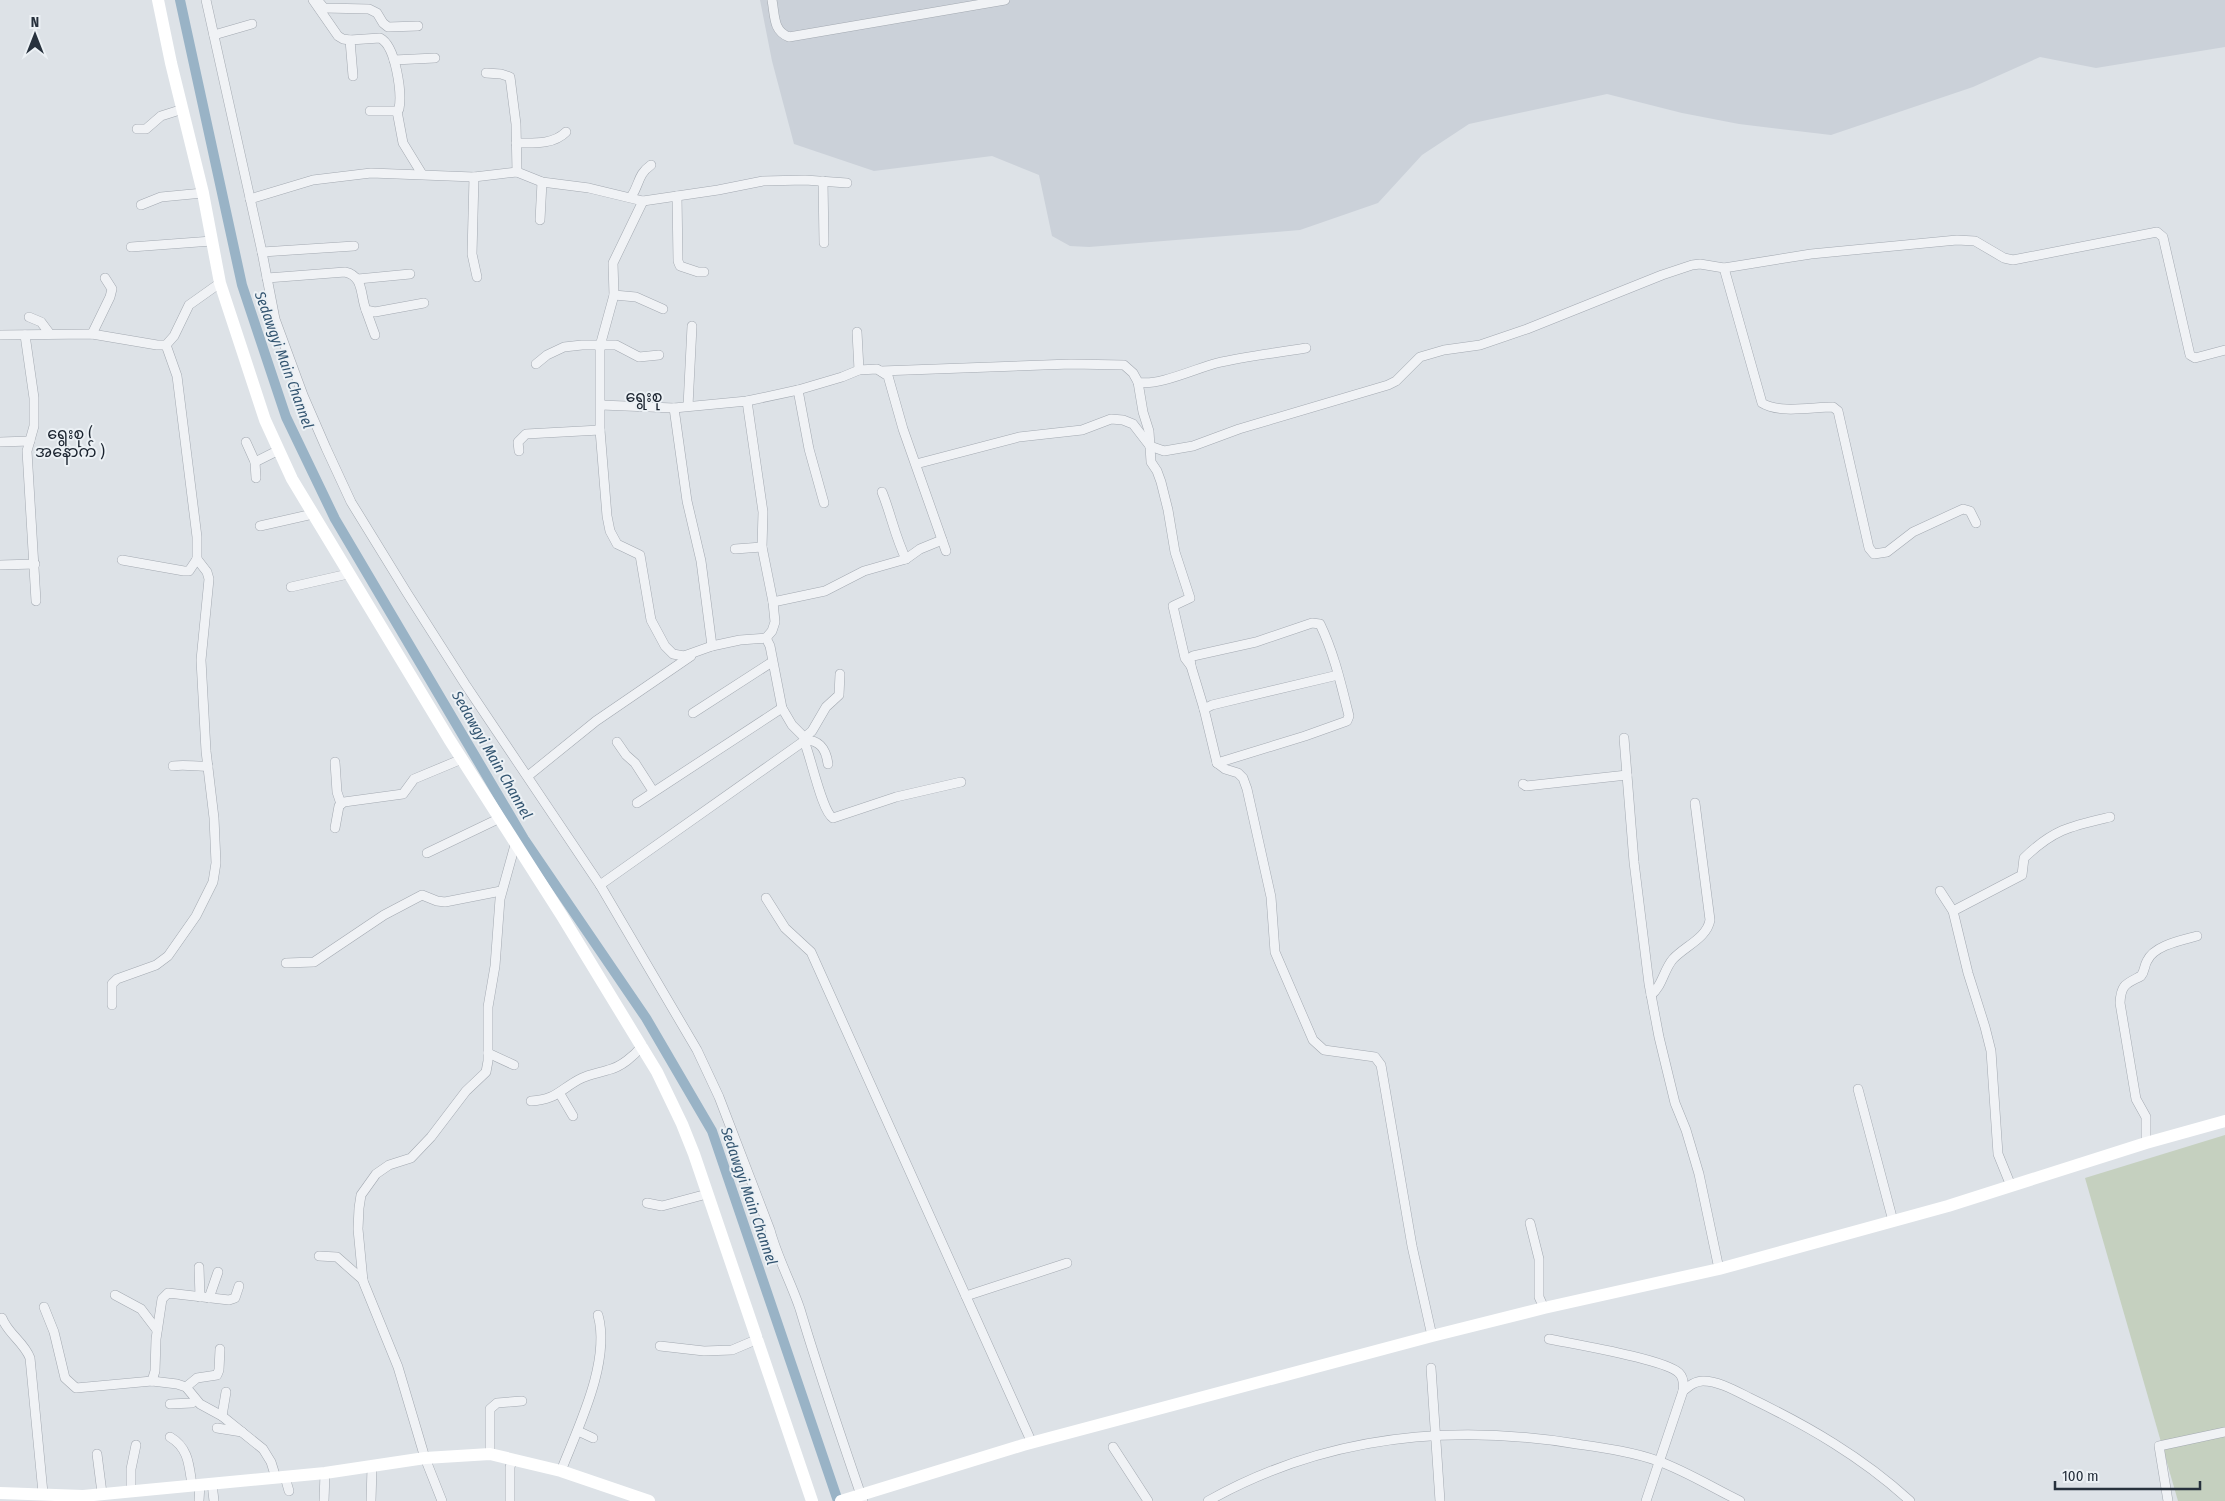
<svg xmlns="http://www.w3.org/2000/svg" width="2225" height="1501" viewBox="0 0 2225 1501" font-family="'Fira Sans Condensed','Noto Sans Myanmar',sans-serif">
	<rect width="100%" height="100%" fill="#dde2e7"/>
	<path fill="#cbd1d9" d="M760 0H2225V47L2096 68 2040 57 1973 87 1831 135 1739 124 1682 113 1607 94 1469 124 1422 155 1378 203 1300 230 1089 247 1070 246 1052 236 1039 175 992 156 874 171 794 144 772 61Z"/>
	<path fill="#c5d0bf" d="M2225 1135V1501H2178L2085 1178Z"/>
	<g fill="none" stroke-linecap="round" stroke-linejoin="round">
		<path stroke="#99b3c6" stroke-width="10" d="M180 0 242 285 286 417 335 519 524 839 646 1018 712 1131 838 1501"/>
		<defs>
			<g id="street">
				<path d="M206 0 262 252 275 319 303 395 326 448 351 502 407 593 465 684 600 885 697 1050 719 1097 770 1230C777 1257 791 1282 800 1309 819 1373 841 1437 863 1501"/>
				<path d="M313 0 338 36 343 39 350 40 380 38C396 46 402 93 399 109L397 111H370"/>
				<path d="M772 0C775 16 773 31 789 37L1005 0"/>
				<path d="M319 2 324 8 369 9 377 13 383 23 388 27 418 26"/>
				<path d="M214 35 252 24"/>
				<path d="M350 40 353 76"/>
				<path d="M394 60 435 58"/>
				<path d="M486 73 501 74 510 77 516 124 517 172"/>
				<path d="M397 111 403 143 422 174"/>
				<path d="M137 129H146L161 116 183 109"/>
				<path d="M516 143C533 143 553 145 566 132"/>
				<path d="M474 177 472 254 477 277"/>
				<path d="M823 181 824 243"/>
				<path d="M677 196 678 261 680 266 698 272H704"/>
				<path d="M631 197C640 184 637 175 651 165"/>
				<path d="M250 199 313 180 371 173 474 177 517 172 542 182 589 188 643 201 613 263 614 295 600 346V430L607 516 610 531 617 544 640 555 651 620 665 646 673 654 684 656 712 646 740 640 766 638 770 646 782 708 792 725 805 738 804 741 600 885"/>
				<path d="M643 201 718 190 763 181 805 180 847 183"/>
				<path d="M141 205 161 197 203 193"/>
				<path d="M540 220 542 182"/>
				<path d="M131 247 212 241"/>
				<path d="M262 252 354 246"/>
				<path d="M1724 268 1762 403C1780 414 1812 407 1833 407L1838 411 1869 548 1874 554 1887 552 1913 532 1963 509 1970 511 1976 523"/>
				<path d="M267 278 345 272C364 276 360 295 366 310L375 312 424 303"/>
				<path d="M358 279 410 274"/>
				<path d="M614 295 636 297 663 309"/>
				<path d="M366 310 375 335"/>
				<path d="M29 317 41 322 50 334"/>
				<path d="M857 332 859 370"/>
				<path d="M92 334 110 297 112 289 105 278"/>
				<path d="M0 335 92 334 157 345H166L174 336 189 305 220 283"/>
				<path d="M25 335 34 398V426L27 451 36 601"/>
				<path d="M536 364 547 355 564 347 582 345H616L639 357 659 355"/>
				<path d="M881 371 1071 364 1124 365 1133 373 1138 382C1157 387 1197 368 1217 363 1246 356 1277 353 1306 348"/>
				<path d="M1138 382 1143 412 1149 431 1151 462 1157 471 1161 482 1168 510 1175 552 1190 598 1173 606 1185 658 1191 666 1204 709 1217 763 1225 769 1238 773 1243 778 1247 789 1271 897 1275 952 1313 1040 1324 1050 1375 1057 1381 1065 1412 1246 1432 1336"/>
				<path d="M798 390 809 449 824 503"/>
				<path d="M747 401 763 512 762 547 773 602 775 622 772 631 766 638"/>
				<path d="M601 405 674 408 747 401 798 390 842 377 859 370 877 369 888 376 903 429 946 551"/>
				<path d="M688 406 692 326"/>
				<path d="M674 408 687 501 701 561 712 646"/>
				<path d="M0 442 30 441"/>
				<path d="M246 442 255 462 279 450"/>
				<path d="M519 451 518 442 526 434 600 430"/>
				<path d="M255 462 256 478"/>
				<path d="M916 464 1019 437 1082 430 1111 419 1123 420 1133 424 1150 446 1164 451 1193 446 1239 429 1388 385 1396 381 1420 357 1444 350 1480 345 1527 329 1662 275 1692 265 1700 264 1724 268 1811 254 1957 240 1975 241 2004 258 2013 260 2157 232 2163 237 2190 355 2195 358 2225 350"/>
				<path d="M882 492C891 514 895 537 906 559"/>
				<path d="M260 526 313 514"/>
				<path d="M735 549 762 547"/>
				<path d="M122 560 184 571H189L197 559"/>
				<path d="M0 565 35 564"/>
				<path d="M291 587 348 574"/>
				<path d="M773 602 825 591 864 571 906 559 920 549 942 540"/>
				<path d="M1191 666 1190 658 1193 656 1256 642 1312 623 1320 624C1334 653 1341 684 1349 716L1347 721 1305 736 1217 763"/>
				<path d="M1204 709 1212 705 1338 675"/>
				<path d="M693 713 772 662"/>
				<path d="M805 737 812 731 826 707 839 695 840 674"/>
				<path d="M1624 738 1634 862 1649 984 1659 1037 1675 1103 1686 1130 1699 1174 1719 1269"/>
				<path d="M805 740C820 740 826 749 828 764"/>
				<path d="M804 741C811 757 822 812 833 818L896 797 961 782"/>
				<path d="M617 742 626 755 635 763 653 791"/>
				<path d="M335 762 337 792 341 804"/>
				<path d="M173 766C186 764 196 767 208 766"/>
				<path d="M528 776 596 721 691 656"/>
				<path d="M1523 784 1526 786 1627 775"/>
				<path d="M637 803 782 708"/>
				<path d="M335 828 339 806 344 802 403 794 414 779 462 759"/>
				<path d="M427 853 498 819"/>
				<path d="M1940 891 1953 911 1968 973 1985 1027 1991 1051 1998 1154 2011 1186"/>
				<path d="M766 898 785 928 811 952 1032 1443"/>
				<path d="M1953 911 2022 875 2024 858C2054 829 2071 826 2110 817"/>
				<path d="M286 963 314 962 384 915 422 895 437 901 445 902 501 891"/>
				<path d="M1651 995C1662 987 1664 969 1673 959 1685 946 1707 938 1710 920L1695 803"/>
				<path d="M112 1005V984L117 979 156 965 168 956 196 916 213 882 216 863 214 818 206 751 201 660 209 579 207 572 197 559V537L177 376 166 345"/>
				<path d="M488 1053 514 1065"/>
				<path d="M1858 1089 1893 1221"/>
				<path d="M560 1094 573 1116"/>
				<path d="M531 1101C557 1100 561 1088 582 1078 590 1074 599 1073 608 1070 621 1067 634 1056 642 1046"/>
				<path d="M2146 1143V1117L2136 1099 2120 1003C2121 984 2126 984 2141 976 2145 971 2144 966 2147 961 2154 945 2183 940 2197 936"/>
				<path d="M647 1203 662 1206 707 1194"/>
				<path d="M1530 1223 1539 1259V1297L1544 1308"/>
				<path d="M319 1256 337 1257 363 1280"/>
				<path d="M199 1267 200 1297"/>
				<path d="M115 1295 141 1309 157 1330"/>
				<path d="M966 1296 1067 1263"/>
				<path d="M209 1298 218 1272"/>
				<path d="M44 1307 54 1332 65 1378 76 1388 152 1381 177 1384 186 1387 200 1404 222 1416 263 1449 271 1462 276 1478"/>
				<path d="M2 1318C8 1334 24 1342 30 1358L43 1493"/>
				<path d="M1549 1339C1573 1344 1665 1359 1679 1373 1684 1378 1684 1384 1683 1391L1646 1501"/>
				<path d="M660 1346 704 1351 732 1350 758 1339"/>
				<path d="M1431 1368 1440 1501"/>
				<path d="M152 1381 155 1371 156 1339 162 1299 168 1293 229 1300 235 1298 239 1286"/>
				<path d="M186 1387 197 1378 217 1375 219 1370 220 1349"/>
				<path d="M1683 1391C1689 1386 1695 1381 1703 1381 1719 1381 1736 1391 1750 1398 1808 1426 1862 1457 1910 1501"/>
				<path d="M170 1404 192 1403 195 1400"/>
				<path d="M222 1416 226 1392"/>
				<path d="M217 1428 242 1432"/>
				<path d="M578 1431 593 1438"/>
				<path d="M170 1437C189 1448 189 1466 192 1485"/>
				<path d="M1113 1447 1148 1501"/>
				<path d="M97 1454 102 1493"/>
				<path d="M490 1454V1409L497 1403 522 1401"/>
				<path d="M561 1471C578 1427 611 1362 598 1315"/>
				<path d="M285 1477 289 1491"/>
				<path d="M212 1483 214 1501"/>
				<path d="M131 1490V1469L136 1445"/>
				<path d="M199 1501 200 1484"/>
				<path d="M324 1501 325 1473"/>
				<path d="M371 1501 372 1467"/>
				<path d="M442 1501 425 1458 398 1367 363 1281 358 1229 359 1208 361 1195 376 1174 389 1165 411 1158 431 1137 466 1091 486 1072 488 1061V1007L495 966 500 899 515 845"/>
				<path d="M510 1501V1467L513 1459"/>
				<path d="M1208 1501C1324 1436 1448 1423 1577 1444 1604 1448 1633 1452 1658 1461 1686 1471 1713 1488 1740 1501"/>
				<path d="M2168 1501 2159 1446 2225 1432"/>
			</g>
		</defs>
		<use href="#street" stroke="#a3a9b1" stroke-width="10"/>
		<use href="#street" stroke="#f0f2f5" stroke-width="9"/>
		<g stroke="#fff" stroke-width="12">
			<path d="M158 0 171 63 203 193 220 283 265 420 292 479 449 739 562 916 657 1072 682 1124 694 1154 812 1501"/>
			<path d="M0 1493 83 1496 325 1473 425 1458 490 1454 561 1471 649 1501"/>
			<path d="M841 1501 1023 1445 1432 1336 1544 1308 1719 1269 1948 1206 2146 1143 2225 1121"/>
		</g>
	</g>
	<g text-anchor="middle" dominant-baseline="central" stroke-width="4" stroke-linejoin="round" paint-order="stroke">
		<g font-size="15" font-style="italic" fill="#325470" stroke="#ecf1f5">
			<text transform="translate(284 360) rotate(70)">Sedawgyi Main Channel</text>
			<text transform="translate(492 755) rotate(60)">Sedawgyi Main Channel</text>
			<text transform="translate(749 1196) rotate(71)">Sedawgyi Main Channel</text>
		</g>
		<g font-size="16" fill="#19222e" stroke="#ecf1f5">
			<text x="644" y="396">ရွေးစု</text>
			<text x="70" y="433">ရွေးစု (<tspan x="70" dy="18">အနောက် )</tspan></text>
		</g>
	</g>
	<g transform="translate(35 35)" stroke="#ecf1f5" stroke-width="4" paint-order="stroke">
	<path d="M0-4L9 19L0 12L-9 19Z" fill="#27313d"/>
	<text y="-8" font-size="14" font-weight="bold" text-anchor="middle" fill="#27313d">N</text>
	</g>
	<path d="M2055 1481v8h145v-8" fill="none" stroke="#27313d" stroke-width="2.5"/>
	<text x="2062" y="1481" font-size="15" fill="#27313d" stroke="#ecf1f5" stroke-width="4" paint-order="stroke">100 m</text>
</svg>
